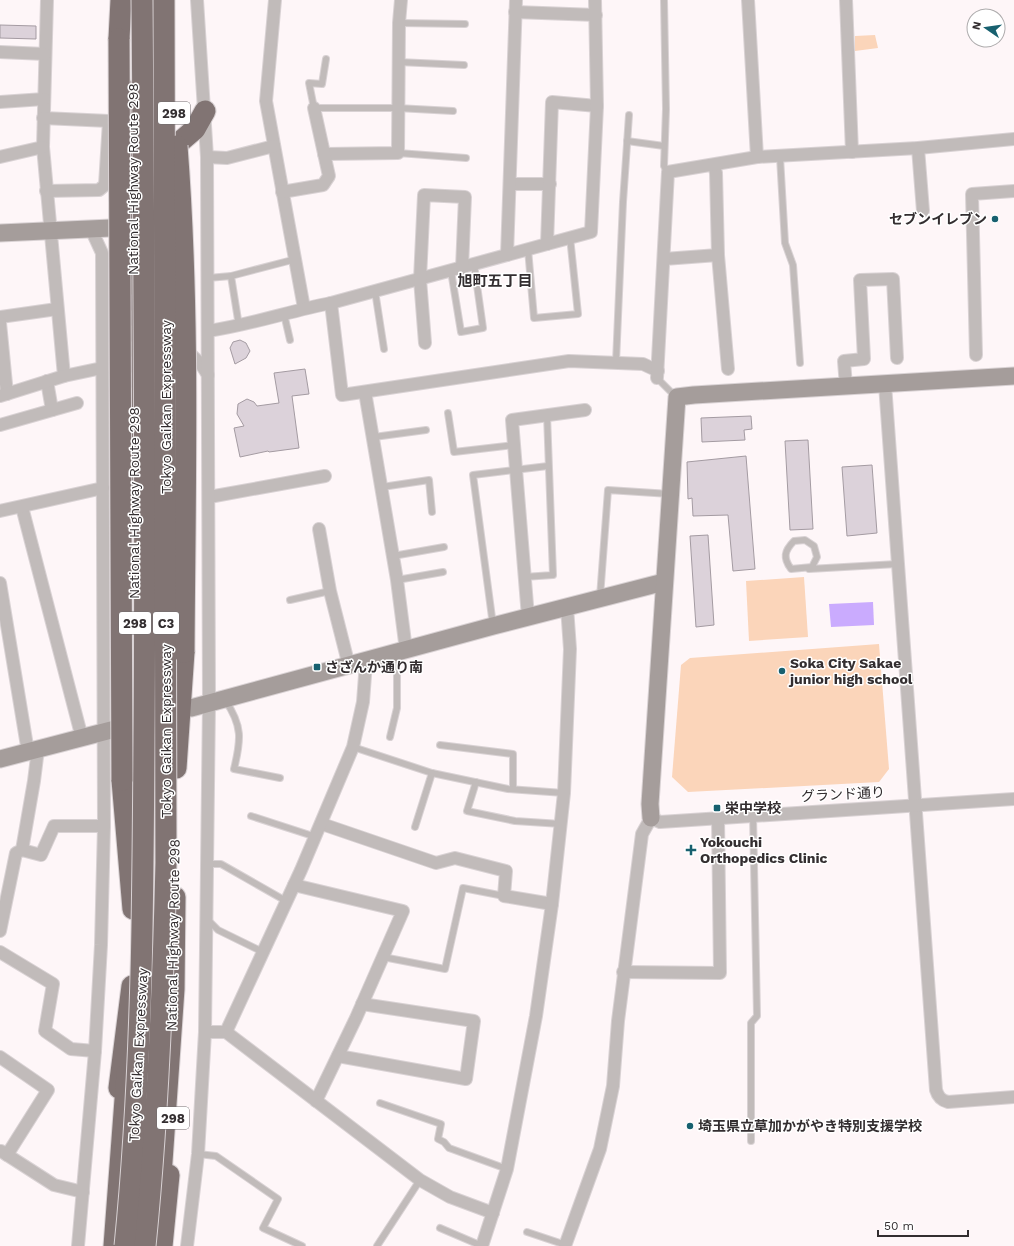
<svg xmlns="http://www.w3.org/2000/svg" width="1014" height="1246" viewBox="0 0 1014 1246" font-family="'Work Sans','Noto Sans JP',sans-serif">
	<rect width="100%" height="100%" fill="#fef6f8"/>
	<g fill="#fbd5ba">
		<path d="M875 35 878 48 855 51V36Z"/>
		<path d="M804 577 808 637 749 641 746 581Z"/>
		<path d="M879 644 889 769 879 782 688 792 672 777 681 665 690 658Z"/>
	</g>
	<path fill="#caabfe" d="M873 602 874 625 831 627 829 604Z"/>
	<g fill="#dcd2da" stroke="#a49ba2">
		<path d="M0 25 36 26V39L0 38Z"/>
		<path d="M240 340 246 343 250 351 246 358 235 364 230 348 233 342Z"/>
		<path d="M305 369 309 394 292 396 299 448 269 452 268 451 240 457 234 428 244 426 237 414 238 404 247 399 254 402 257 406 279 403 274 373Z"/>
		<path d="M751 416 752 429 744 430 745 440 702 442 701 418Z"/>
		<path d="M808 440 813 529 790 530 785 441Z"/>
		<path d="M746 456 755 569 733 571 728 515 693 516 692 498 688 499 687 462Z"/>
		<path d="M872 465 877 533 847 536 842 467Z"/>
		<path d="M708 535 714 625 696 627 690 536Z"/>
	</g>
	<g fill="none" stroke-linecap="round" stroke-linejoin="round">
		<defs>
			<g id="lane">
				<path d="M664 0 666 109 664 166 668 172"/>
				<path d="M399 23 465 24"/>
				<path d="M326 59 322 84 309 83 314 108H397L453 111"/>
				<path d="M398 62 464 65"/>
				<path d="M627 141 664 146"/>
				<path d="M398 153 466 158"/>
				<path d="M780 157 785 243 793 265 800 363"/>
				<path d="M528 249 534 318 578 314 570 237"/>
				<path d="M451 271 461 332 483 328 474 264"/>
				<path d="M231 276 239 326"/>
				<path d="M208 278 231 276 296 259"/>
				<path d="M375 291 384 349"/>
				<path d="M284 314 290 340"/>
				<path d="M616 362 623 202 629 115"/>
				<path d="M657 378 675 396"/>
				<path d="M448 413 454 452 514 445"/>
				<path d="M374 437 426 430"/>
				<path d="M382 487 429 480 432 512"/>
				<path d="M805 540 814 546 817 557 812 567 791 569C783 558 784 551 794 541Z"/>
				<path d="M393 556 444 547"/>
				<path d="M809 569 897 564"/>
				<path d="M524 577 553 575 547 415"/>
				<path d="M397 580 443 572"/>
				<path d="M600 597 608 490 670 494"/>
				<path d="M290 600 330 591"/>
				<path d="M493 625 473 475 548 466"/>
				<path d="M225 700C243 726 241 740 234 769L280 778"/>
				<path d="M390 737 397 708V654"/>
				<path d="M440 745 513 754V789"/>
				<path d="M353 747 432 773 508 789 564 793"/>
				<path d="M476 782 467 811 515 821 561 824"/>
				<path d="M251 816 316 837"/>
				<path d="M415 827 432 773"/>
				<path d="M207 864H221L286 901"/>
				<path d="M208 920 218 930 263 952"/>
				<path d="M383 957 445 969 463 888 504 896"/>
				<path d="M380 1103 441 1124 438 1139 444 1142 449 1148 507 1169"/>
				<path d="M751 1141V1023L757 1016 753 814"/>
				<path d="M198 1154 216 1156 278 1199 263 1228 302 1246"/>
				<path d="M440 1228 482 1246"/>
				<path d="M527 1232 566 1245"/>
				<path d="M377 1246 420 1180"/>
			</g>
			<g id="street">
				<path d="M47 0 43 147 64 376"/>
				<path d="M275 0 266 101 304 308"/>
				<path d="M748 0 757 157"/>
				<path d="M846 0 852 152"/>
				<path d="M515 12 596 15"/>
				<path d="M0 52 45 54"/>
				<path d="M0 102 44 99"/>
				<path d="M43 118 109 121 105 185 99 190 46 191"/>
				<path d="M918 148 923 211"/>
				<path d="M324 154 398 153 399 23 401 0"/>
				<path d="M0 157 43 147"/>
				<path d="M207 157 227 158 274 146"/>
				<path d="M510 184H550"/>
				<path d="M282 192 323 185 329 176 314 108"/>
				<path d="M547 244 552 102 597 106"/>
				<path d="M507 255 516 0"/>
				<path d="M718 255 728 369"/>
				<path d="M664 259 718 255 716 173 714 165"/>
				<path d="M331 303 342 395 569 361 643 364 658 371"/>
				<path d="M0 317 57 309"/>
				<path d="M0 323 7 394"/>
				<path d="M208 331C250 325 290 311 331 303L591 232 597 106 595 0"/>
				<path d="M425 343 420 279 424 195 465 197 462 268"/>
				<path d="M184 348 201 364 208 375"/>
				<path d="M976 355 972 194 1014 191"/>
				<path d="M657 378 668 172 757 157 918 148 1014 139"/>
				<path d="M47 381 52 410"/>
				<path d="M885 384 936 1090C938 1097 941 1100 948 1102L1014 1097"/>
				<path d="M846 386 844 361 864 359 860 280 893 279 897 358"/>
				<path d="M365 392 397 580 406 650"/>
				<path d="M0 396 64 376 102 368"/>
				<path d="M0 425 77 403"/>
				<path d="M209 497 325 476"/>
				<path d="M22 507 82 738"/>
				<path d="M0 511 103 488"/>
				<path d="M319 529 330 591 349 666"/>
				<path d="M0 583 28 752"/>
				<path d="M528 617 512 420 585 410"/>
				<path d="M322 824 436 863 455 858 506 871 504 896 552 904"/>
				<path d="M22 850 41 855 54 826H104"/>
				<path d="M294 885 403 911 356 1018 316 1101"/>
				<path d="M0 931 16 853 22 850 34 781 38 749"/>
				<path d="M0 952 53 984 45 1031 71 1049 95 1051"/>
				<path d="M623 972 720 973 718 817"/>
				<path d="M205 1032H226L301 870 353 747 363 702 366 662"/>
				<path d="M226 1032 420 1180 450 1197 493 1213"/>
				<path d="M338 1056 466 1079 474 1021 362 1004"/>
				<path d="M0 1057 48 1090 7 1155"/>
				<path d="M1 1151 54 1185 83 1192"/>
				<path d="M78 1246 95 1051 101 945 104 826 102 253 91 229"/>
				<path d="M187 1246 198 1154 205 1032 209 703 207 157 197 0"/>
				<path d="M482 1246 507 1169 536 1016 552 904 564 793 570 649 567 607"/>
				<path d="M565 1246 600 1149 613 1086 618 1021 642 834 651 818 660 822 1014 799"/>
			</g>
			<g id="secondary">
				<path d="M0 233 133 227"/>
				<path d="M191 708 493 626 664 582"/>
				<path d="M0 759 115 729"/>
				<path d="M651 818 650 804 677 397 694 395 1014 376"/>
			</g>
			<g id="highway">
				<path d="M119 39 121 0"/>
				<path d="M133 91 135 512"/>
				<path d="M174 147 195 129 205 111"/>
				<path d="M176 768 184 652"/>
				<path d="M122 780 133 909"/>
				<path d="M119 1088 132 986"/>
				<path d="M160 1190 174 989 175 897"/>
				<path d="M114 1246 127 1073"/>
				<path d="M162 1246 169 1175"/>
			</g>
		</defs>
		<use href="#lane" stroke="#d9d2d4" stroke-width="8"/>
		<use href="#street" stroke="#d9d2d4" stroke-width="14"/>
		<use href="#secondary" stroke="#d9d2d4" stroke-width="19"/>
		<use href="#highway" stroke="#d9d2d4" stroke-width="23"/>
		<use href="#lane" stroke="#c1bbba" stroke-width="6"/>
		<use href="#street" stroke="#c1bbba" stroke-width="12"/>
		<use href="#secondary" stroke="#a59d9b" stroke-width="17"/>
		<use href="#highway" stroke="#817473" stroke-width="21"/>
		<defs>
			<g id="highway-bridge">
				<path d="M119 39 122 780"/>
				<path d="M177 146C190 314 185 484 184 652"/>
				<path d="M125 1246C142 1077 143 909 144 739 146 493 144 246 142 0"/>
				<path d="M145 1246C158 1118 163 991 166 863L164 0"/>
			</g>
		</defs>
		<use href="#highway-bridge" stroke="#d9d2d4" stroke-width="23" stroke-linecap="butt"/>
		<use href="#highway-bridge" stroke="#817473" stroke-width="21"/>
	</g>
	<g fill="#17606f" stroke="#fff" stroke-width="1.5">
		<circle cx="995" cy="219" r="4"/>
		<rect x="313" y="663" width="8" height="8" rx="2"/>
		<circle cx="782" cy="671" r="4"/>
		<rect x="713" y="804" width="8" height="8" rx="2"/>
		<path d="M689 844h4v4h4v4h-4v4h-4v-4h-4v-4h4z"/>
		<circle cx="690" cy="1126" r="4"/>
	</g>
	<g text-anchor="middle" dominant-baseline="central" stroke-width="3" stroke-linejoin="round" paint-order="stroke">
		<g fill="#fff" stroke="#706d6e" stroke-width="1">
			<rect x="158" y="102" width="32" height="22" rx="3"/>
			<rect x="119" y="612" width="32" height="22" rx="3"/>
			<rect x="153" y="612" width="26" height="22" rx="3"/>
			<rect x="157" y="1107" width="32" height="22" rx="3"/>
		</g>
		<g font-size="13" font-weight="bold" fill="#332e30">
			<text x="174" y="113">298</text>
			<text x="135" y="623">298</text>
			<text x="166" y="623">C3</text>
			<text x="173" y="1118">298</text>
		</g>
		<g font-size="14" fill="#332e30" stroke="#fff">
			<text transform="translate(133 179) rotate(-90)">National Highway Route 298</text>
			<text transform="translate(166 407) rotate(-90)">Tokyo Gaikan Expressway</text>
			<text transform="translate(134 503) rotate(-90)">National Highway Route 298</text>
			<text transform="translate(166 731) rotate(-90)">Tokyo Gaikan Expressway</text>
			<text transform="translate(843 794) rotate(-3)">グランド通り</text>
			<text transform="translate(173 935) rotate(-89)">National Highway Route 298</text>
			<text transform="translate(138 1055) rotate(-87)">Tokyo Gaikan Expressway</text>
		</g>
		<g font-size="14" font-weight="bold" fill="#332e30" stroke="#fff" text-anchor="start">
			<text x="987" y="219" text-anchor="end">セブンイレブン</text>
			<text x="790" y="663">Soka City Sakae<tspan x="790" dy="16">junior high school</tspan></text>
			<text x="325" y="667">さざんか通り南</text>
			<text x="725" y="808">栄中学校</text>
			<text x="700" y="842">Yokouchi<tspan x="700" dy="16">Orthopedics Clinic</tspan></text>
			<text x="698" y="1126">埼玉県立草加かがやき特別支援学校</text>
		</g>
		<g font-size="15" font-weight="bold" fill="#332e30" stroke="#fff">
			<text x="495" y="281">旭町五丁目</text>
		</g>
	</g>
	<g transform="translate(986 28) rotate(283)"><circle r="19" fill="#ffffff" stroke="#adabac"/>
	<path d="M0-3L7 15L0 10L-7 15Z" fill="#17606f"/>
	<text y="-6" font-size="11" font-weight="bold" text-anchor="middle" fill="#332e30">N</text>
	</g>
	<path d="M878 1230v6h90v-6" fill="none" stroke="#332e30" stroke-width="2"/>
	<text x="884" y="1230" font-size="12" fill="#332e30" stroke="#ffffff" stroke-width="3" paint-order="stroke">50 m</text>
</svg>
